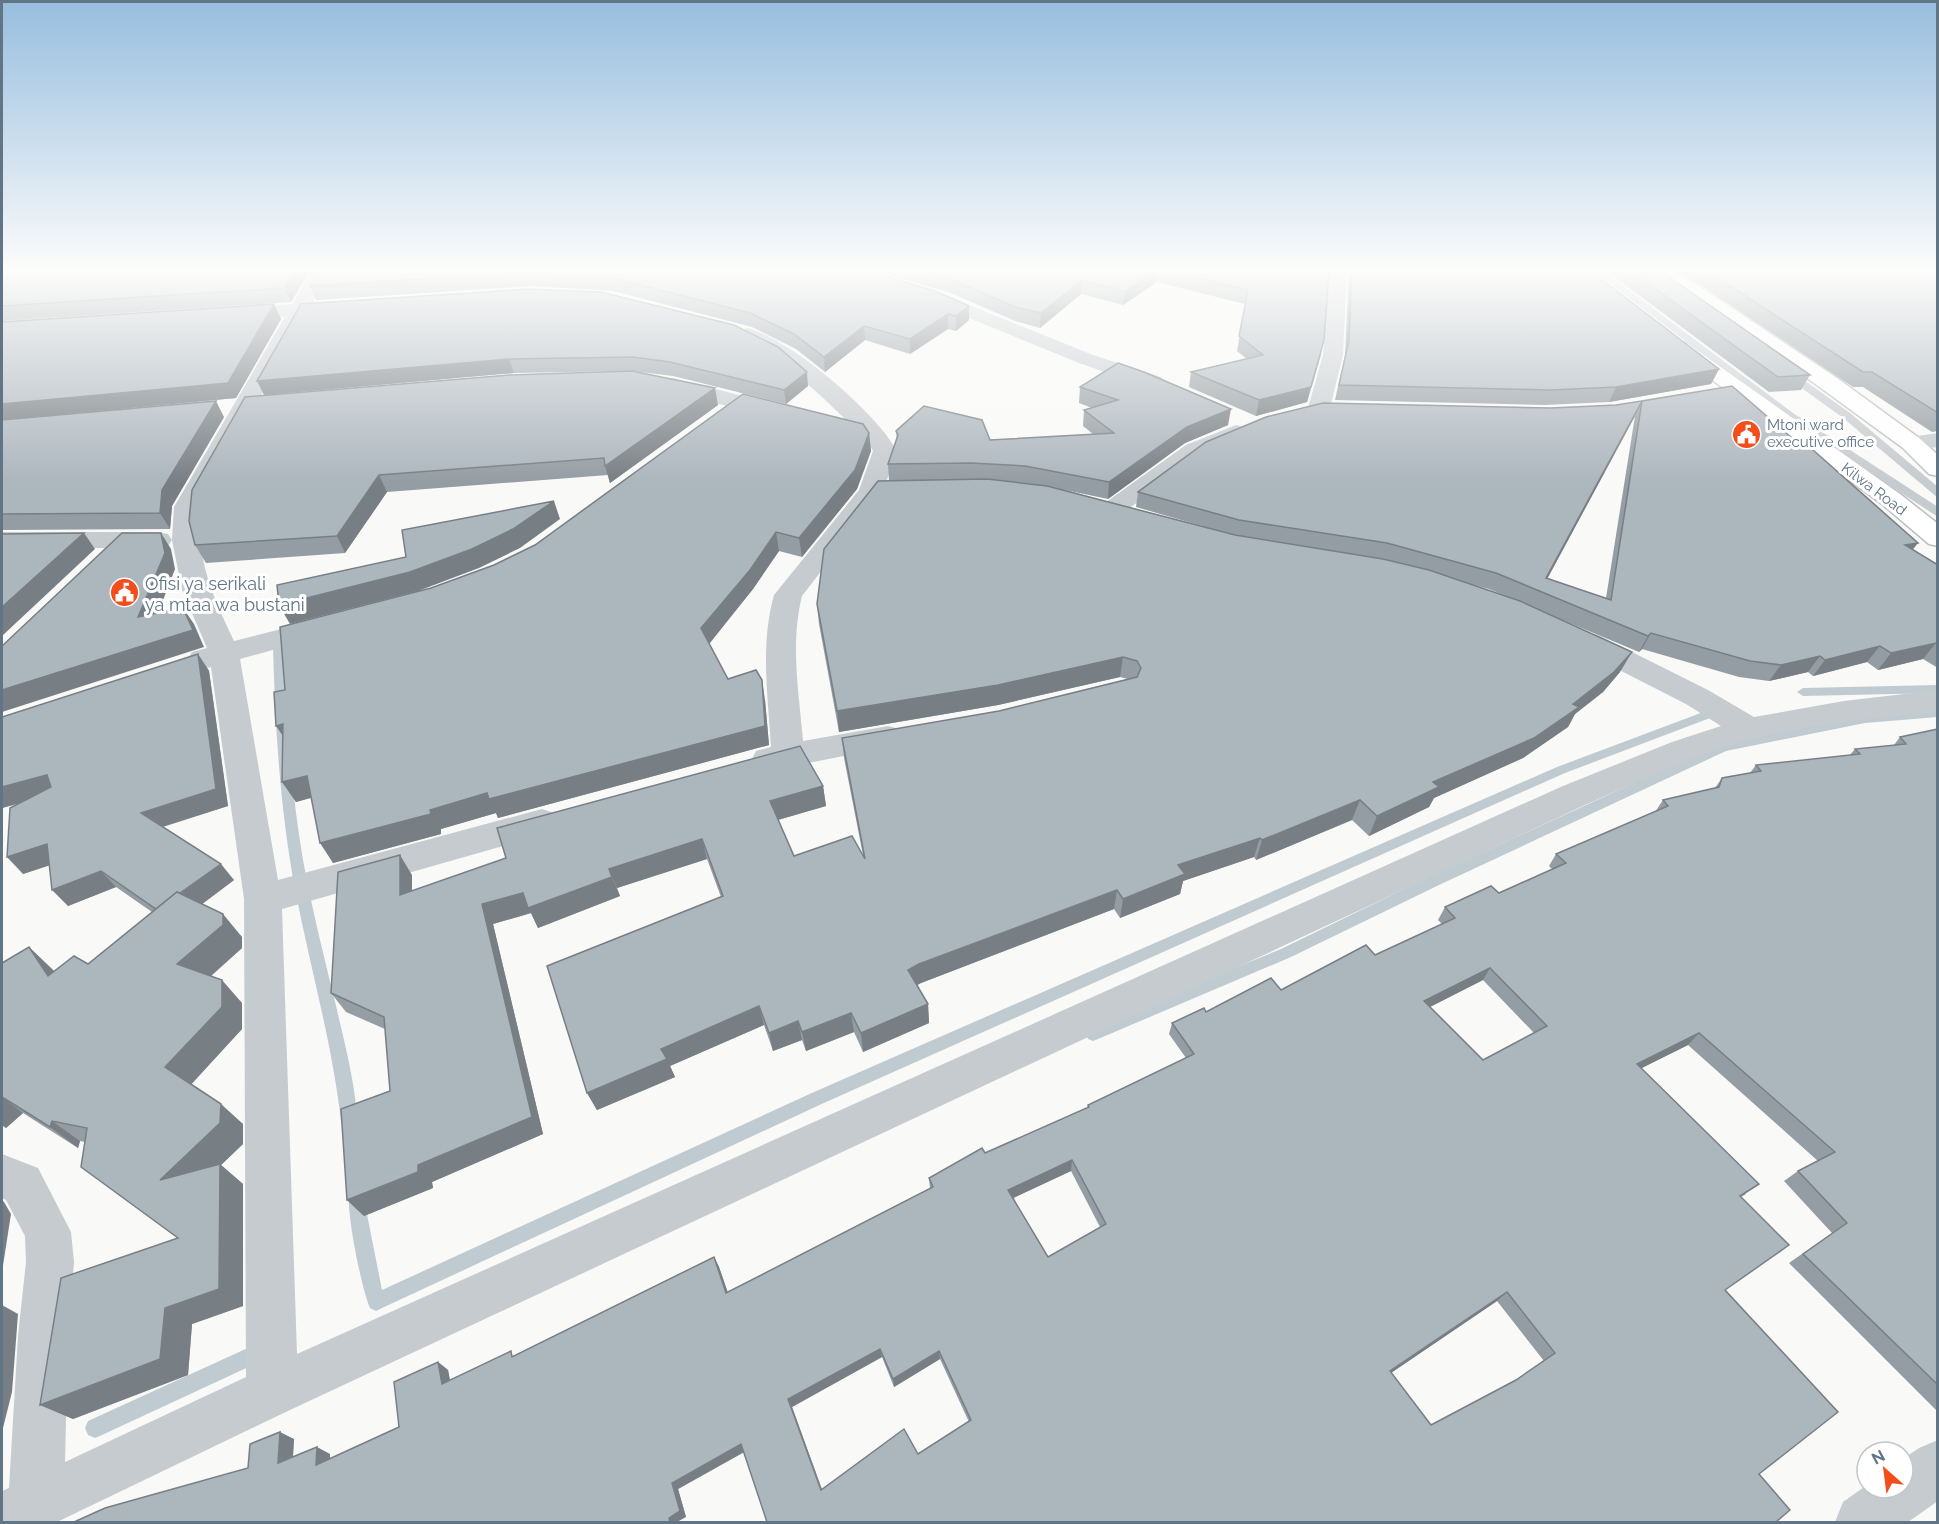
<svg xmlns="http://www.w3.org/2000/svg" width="1939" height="1524" viewBox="0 0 1939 1524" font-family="Raleway,sans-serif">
	<rect width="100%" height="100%" fill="#f9f9f7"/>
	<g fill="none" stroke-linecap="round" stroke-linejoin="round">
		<g fill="#bfcbd0" fill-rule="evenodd">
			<path d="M288 639 293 642 283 647C286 718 291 789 303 860 312 910 325 960 337 1010 342 1032 362 1109 355 1126L349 1129 343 1126 341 1121C332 1042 310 967 295 889 280 809 275 727 273 645L274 643Z"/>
			<path d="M1938 685V693L1803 696 1797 692 1803 688Z"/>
			<path d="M1938 709V717L1865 723 1726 751 1439 885 1291 957 1098 1039 1093 1041 1088 1039 1086 1034 1088 1029 1281 949 1429 877 1719 744 1865 715Z"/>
			<path d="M1706 711 1712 715 1710 718 1565 773 826 1102 382 1308 376 1311 370 1308C362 1291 344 1204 350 1189L356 1187 362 1189 382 1290 814 1092 1557 767Z"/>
			<path d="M250 1347 257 1349 259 1356 257 1363 102 1435 95 1438 88 1435 85 1428 88 1421Z"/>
		</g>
		<defs>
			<g id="trunk">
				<path d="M1654 270H1675L1837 378 1919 438 1938 455V476L1929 474 1903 448 1821 388Z"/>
				<path d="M1681 342 1688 344 1900 494 1938 524V546L1929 544 1882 504 1674 352 1671 348 1674 344Z"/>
			</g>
		</defs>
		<use href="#trunk" stroke="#bbbfc2" stroke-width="3"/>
		<g fill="#c6cbcf" fill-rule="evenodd">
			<path d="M1592 270H1602L1793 413 1938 507V517L1785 417Z"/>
			<path d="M1782 370H1790L1850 413 1938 487V498L1842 417 1782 374Z"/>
		</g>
		<g fill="#c6cbcf" fill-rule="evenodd">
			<path d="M312 270H330L312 303 341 301 351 307 341 313 305 315 200 507C197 561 211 593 234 641L324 618 334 621 338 627 334 633 240 659 278 880 542 809 554 813 559 822 554 831 542 835 282 909 297 1354 1563 786 1672 742 1721 726 1686 704 1578 649 1573 642 1578 635 1588 633 1598 635 1708 690 1754 717 1844 701 1938 690V712C1870 718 1801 725 1735 744 1684 760 1636 783 1587 804L290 1410 57 1522H2V1491L9 1488 18 1336 26 1262 25 1236 6 1200 2 1198V1154L38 1168 71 1232 74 1262 68 1336 65 1462 246 1377 244 899 211 667 203 669 192 666 188 659 192 652 207 648 182 590 172 540 168 546 159 548H2V532H159L168 534 172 540 174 507 285 317 234 320 227 318 224 314 227 310 234 308 292 304Z"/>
			<path d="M1329 270H1347L1343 355 1330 408 1327 413H1311L1308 408 1323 355Z"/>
			<path d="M927 288 1093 355 1161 377 1164 382 1161 387 1153 389 1079 363 920 298 917 294Z"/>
			<path d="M747 328C789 338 877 413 897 451L883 491 802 596C790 645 799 692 803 741L888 726 899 729 904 737 899 745 768 771 756 767 752 759 756 751 771 747C768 695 760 645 774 595L859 490 873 451C867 438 856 430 846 420 813 387 781 359 740 338L737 334 740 330Z"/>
			<path d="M673 378 785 407 788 412 785 417 777 419 665 390 662 385 665 380Z"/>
			<path d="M1236 425 1244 427 1248 432 1244 437 1202 455 1120 515 1111 518 1102 515 1098 510 1102 505 1186 445Z"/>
			<path d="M1938 433V447L1911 450 1903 448 1899 443 1903 438Z"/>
			<path d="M1938 1440V1501L1908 1522H1835L1843 1502 1867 1485V1488H1903V1459L1919 1448Z"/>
		</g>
		<use href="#trunk" fill="#fff" fill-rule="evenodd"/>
	</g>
	<g fill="#949da3" fill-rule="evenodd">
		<path d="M2 270H310L291 302 2 321V322L274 304 281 319 236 398 2 420Z"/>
		<path d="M319 270H848L969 320 956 331 948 329 910 354 865 340 825 372 796 349 752 327 613 291 532 286 316 300 310 286Z"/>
		<path d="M859 270H1329L1321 355 1307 402 1256 416 1189 387 1191 372 1247 359 1237 351 1245 304 1157 282 1123 305 1081 294 1040 328 1015 321 951 293 882 273Z"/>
		<path d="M1349 270H1589L1719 369 1711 384 1609 402 1545 405 1335 400 1345 355Z"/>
		<path d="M1605 270H1659L1810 375 1801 390 1769 392Z"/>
		<path d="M1678 270H1938V431L1932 432 1863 387H1853Z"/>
		<path d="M528 289 808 386 786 404 673 376 632 371 718 405 610 483 608 475 387 492 345 553 206 563 195 545 629 371 514 373 264 395Z"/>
		<path d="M1080 387 1228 425 1185 443 1108 499 1065 490 1223 532 1136 507 1138 492 1635 416 1547 579 1606 598 1635 416 1642 401 1912 550 1938 565V668L1923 659 1878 670 1867 662 1813 676 1808 672 1769 681 1739 677 1642 649 1639 652 1541 611 1620 672 1603 692 1575 714 1568 727 1523 758 1434 798 1429 807 1369 836 1352 820 1256 860 1254 857 1183 881 1180 894 1120 918 1114 909 921 983 917 985 928 1004 929 1023 863 1052 854 1032 806 1051 802 1040 773 1051 764 1025 670 1066 675 1077 597 1110 587 1093 721 897 707 859 617 888 620 896 538 928 531 913 493 924 543 1134 432 1182 433 1188 364 1216 347 1200 390 1091 385 1029 346 1012 331 993 412 875V891L823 786 826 806 778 820 794 856 863 855 844 758 842 738 999 711 1128 679 1120 677 998 705 839 732 819 624 817 604 889 481 888 464 897 440 896 431 990 440 1093 434 1083 426 1084 410 1092 408 1079 403ZM1460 581 1489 589 1511 598Z"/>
		<path d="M224 417 172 506 170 529 2 530V420Z"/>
		<path d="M869 433 871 451 857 489 802 557 779 551 753 589 709 643 728 679 765 700 769 745 498 818 496 813 441 829V834L333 863 311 798 296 802 282 782 285 690 431 588Z"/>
		<path d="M198 654 209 671 228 806 163 827 234 880 202 904 242 937V948L210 976 242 1003V1029L191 1084 243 1124V1144L221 1165 243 1184V1306L192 1324 188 1375 73 1419 40 1405 178 1238 85 1142 80 1141 78 1148 23 1113 6 1128 2 1125V963L29 947 54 971 88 964 152 912 116 887 68 906 49 865 23 874 19 803 2 808V717Z"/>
		<path d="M1938 729V1412L1789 1263 1832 1233 1784 1181 1798 1171 1818 1161 1688 1045 1641 1068 1746 1194 1741 1197 1725 1290 1838 1412 767 1522 744 1452 678 1489 686 1517 248 1468 294 1439 293 1457 330 1454V1459L399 1427 438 1362 448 1370 450 1380 515 1355 714 1257 719 1267 728 1293 930 1189 929 1178 1087 1108 1088 1105 1186 1058 1169 1034 1172 1023 1206 1012 1281 990 1375 955 1442 924 1438 920 1445 907 1499 893 1552 869 1549 866 1556 854 1655 812 1663 800 1715 788 1722 778 1750 773 1756 765 1849 756 1855 749 1894 745 1900 737ZM1483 980 1534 1033 1483 1060 1430 1007ZM1071 1171 1100 1227 1048 1257 1013 1198ZM1497 1301 1544 1361 1516 1380 1431 1425 1391 1373ZM882 1357 894 1387 940 1359 969 1422 918 1454 822 1489 792 1407Z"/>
	</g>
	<g fill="#787f84">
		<path d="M295 270H310L291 302 284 288Z"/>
		<path d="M1156 270H1158L1157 282 1123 305 1125 291Z"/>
		<path d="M1082 280 1081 294 1040 328 1041 313Z"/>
		<path d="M274 304 281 319 236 398 2 420V404Z"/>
		<path d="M969 306V320L956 331V316Z"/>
		<path d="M948 314V329L910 354V339Z"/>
		<path d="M864 326 865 340 825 372 824 357Z"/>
		<path d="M1324 340 1307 402 1256 416 1259 400Z"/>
		<path d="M509 359 514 373 264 395 257 381Z"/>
		<path d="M1719 369 1711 384 1609 402 1616 387Z"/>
		<path d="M807 372 808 386 786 404 784 390Z"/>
		<path d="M715 388 718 405 610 483 605 466Z"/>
		<path d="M216 401 224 417 172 506 170 529 160 513 162 490Z"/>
		<path d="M1642 401 1635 416 1539 594 1546 578Z"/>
		<path d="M1231 409 1228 425 1185 443 1108 499 1109 482 1187 427Z"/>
		<path d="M869 433 871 451 857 489 802 557 799 538Z"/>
		<path d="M379 475 387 492 345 553 337 536Z"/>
		<path d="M554 501 560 519 520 548 479 568 418 591 290 624 279 605Z"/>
		<path d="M776 532 779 551 753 589 706 648 701 628Z"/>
		<path d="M84 533 95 549 2 636V607Z"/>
		<path d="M161 533 171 549 175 569 150 634 138 617Z"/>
		<path d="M1918 543 1906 558 1905 545Z"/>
		<path d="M183 608 194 624 204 647 2 712V690Z"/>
		<path d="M1651 633 1642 649 1639 652 1648 636Z"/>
		<path d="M1936 643 1923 659 1878 670 1891 653Z"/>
		<path d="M1880 646 1867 662 1813 676 1825 660Z"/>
		<path d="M1632 652 1620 672 1603 692 1575 714 1568 727 1523 758 1434 798 1429 807 1369 836 1377 816 1433 782 1573 704Z"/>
		<path d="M198 654 209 671 228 806 155 829 141 813Z"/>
		<path d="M1820 656 1808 672 1769 681 1781 665Z"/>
		<path d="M1123 657 1120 677 998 705 839 732 837 711Z"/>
		<path d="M762 680 765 700 769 745 498 818 496 813 441 829V834L333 863 320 843 430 810Z"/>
		<path d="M283 724 289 745 276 726Z"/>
		<path d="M47 775 62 792 2 808V787Z"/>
		<path d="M307 776 320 795 296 802 282 782Z"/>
		<path d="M823 786 826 806 774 821 770 801Z"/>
		<path d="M1360 800 1352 820 1256 860 1262 840Z"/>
		<path d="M1260 838 1254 857 1183 881 1180 894 1120 918 1123 899 1178 865Z"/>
		<path d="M702 839 707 859 617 888 609 869Z"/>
		<path d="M47 844 63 861 23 874 7 857Z"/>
		<path d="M400 855 412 875V915L400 895Z"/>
		<path d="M221 864 234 880 173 926 158 910Z"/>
		<path d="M101 871 116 887 68 906 52 890Z"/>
		<path d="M612 877 620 896 538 928 531 913 493 924 543 1134 432 1182 433 1188 364 1216 347 1200 418 1165 482 904 523 893Z"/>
		<path d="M1117 890 1114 909 921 983 910 989 908 970 919 964Z"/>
		<path d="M223 914 242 937V948L199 987 177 964Z"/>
		<path d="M29 947 53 970 73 998 48 976Z"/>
		<path d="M1490 968 1483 980 1418 1013 1424 1001Z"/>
		<path d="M222 980 242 1003V1029L188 1088 165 1067Z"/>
		<path d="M928 1004 929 1023 863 1052 861 1033Z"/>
		<path d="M759 1006 764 1025 670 1066 675 1077 597 1110 587 1093 661 1049Z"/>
		<path d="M851 1013 854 1032 806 1051 802 1032Z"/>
		<path d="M798 1021 802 1040 773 1051 769 1033Z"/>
		<path d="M1699 1033 1688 1045 1626 1076 1637 1064Z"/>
		<path d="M2 1097 23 1113 6 1128 2 1125Z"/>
		<path d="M221 1104 243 1124V1144L221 1165 243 1184V1306L192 1324 188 1375 73 1419 40 1405 165 1308 219 1289 160 1180Z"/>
		<path d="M52 1121 80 1141 78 1148 50 1127Z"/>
		<path d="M1072 1160 1071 1171 1007 1201 1008 1190Z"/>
		<path d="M2 1200 4 1202 11 1214 2 1272Z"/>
		<path d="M714 1257 719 1267 731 1302 726 1293Z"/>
		<path d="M1507 1292 1497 1301 1382 1379 1390 1371Z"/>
		<path d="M2 1305 18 1314 12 1392 3 1428 2 1429Z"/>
		<path d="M880 1349 882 1357 792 1407 824 1496 788 1399Z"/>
		<path d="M939 1351 940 1359 894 1387 893 1379Z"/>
		<path d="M438 1362 448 1370 452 1392 442 1384Z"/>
		<path d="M280 1432 294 1439 292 1470 278 1463Z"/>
		<path d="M741 1444 746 1451 678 1489 686 1517 677 1522H670L669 1518 672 1483Z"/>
		<path d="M317 1447 330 1454 329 1471 316 1465Z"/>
	</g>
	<g fill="#acb6bd" stroke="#787f84" stroke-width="1.5" fill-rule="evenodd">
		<path d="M2 270H295L284 288 2 306Z"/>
		<path d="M319 270H848L878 274 935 291 969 306 956 316 948 314 910 339 864 326 824 357 794 334 750 313 609 277 528 272 310 286Z"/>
		<path d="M918 270H1156L1125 291 1082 280 1041 313 1015 307 951 279Z"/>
		<path d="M1165 270H1329L1324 340 1311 387 1259 400 1191 372 1263 355 1239 336 1248 290Z"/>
		<path d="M1352 270H1589L1719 369 1616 387 1551 390 1339 385 1349 340Z"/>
		<path d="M1629 270H1659L1810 375 1778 377Z"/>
		<path d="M1705 270H1938V413L1872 372H1863Z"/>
		<path d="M528 289 601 292 734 325 778 347 807 372 784 390 670 362 633 357 509 359 257 381 301 304Z"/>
		<path d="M274 304 228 383 2 404V322Z"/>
		<path d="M1118 363 1144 372 1231 409 1187 427 1109 482 1025 466 971 463 888 464 898 435 896 431 924 406 982 420 990 440 1114 433 1084 410 1118 400 1080 387Z"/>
		<path d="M632 371 715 388 605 466 604 458 379 475 337 536 195 545 189 521 192 490 245 397 509 375Z"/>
		<path d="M1732 386 1792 438 1804 442 1918 543 1905 545 1938 565V644L1936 643 1891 653 1880 646 1825 660 1820 656 1781 665 1750 661 1651 633 1648 636 1496 573 1387 543 1239 520 1138 492 1206 442 1266 417 1323 403 1551 408 1616 405 1642 401 1546 578 1611 600 1642 401Z"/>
		<path d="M743 394 863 424 869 433 855 470 799 538 776 532 750 570 701 628 728 679 756 670 762 680 765 726 489 799 487 793 430 810 431 814 320 843 307 776 282 782 283 724 276 726 274 692 285 690 280 627 431 588 494 565 535 545Z"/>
		<path d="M216 401 162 490 160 513 2 514V420Z"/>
		<path d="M987 479 1047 486 1235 535 1383 559 1429 570 1520 601 1632 652 1614 672 1573 704 1579 707 1534 738 1433 782 1439 787 1377 816 1360 800 1262 840 1260 838 1178 865 1185 874 1123 899 1117 890 919 964 908 970 928 1004 861 1033 851 1013 802 1032 798 1021 769 1033 759 1006 661 1049 667 1059 587 1093 547 966 723 896 702 839 609 869 612 877 528 908 523 893 482 904 532 1117 418 1165V1172L347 1200 341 1109 390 1091 384 1017 331 993 338 872 400 855V895L506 858 497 828 800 746 823 786 770 801 794 856 852 836 865 859 842 738 999 711 1137 677 1141 668 1137 661 1123 657 998 685 837 711 817 604 824 549 878 481Z"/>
		<path d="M554 501 513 529 472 549 410 572 279 605 277 585 406 557 402 530Z"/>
		<path d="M84 533 2 607V534Z"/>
		<path d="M122 533H161L165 553 138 617 183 608 193 630 2 690V646Z"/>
		<path d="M198 654 216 789 141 813 221 864 180 893 177 892 156 909 101 871 52 890 47 844 7 857 10 808 51 787 47 775 2 787V717Z"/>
		<path d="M1938 729V1385L1803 1254 1847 1223 1798 1171 1835 1152 1699 1033 1637 1064 1759 1184 1740 1196 1789 1245 1725 1290 1838 1412 1759 1474 1790 1510 1776 1522H767L741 1444 672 1483 680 1511 669 1518 670 1522H74L105 1508 248 1468 250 1444 280 1432 278 1463 317 1447 316 1465 399 1427 394 1382 438 1362 442 1384 511 1351 512 1357 714 1257 726 1293 933 1187 929 1178 982 1148 985 1153 1089 1107 1088 1105 1194 1054 1172 1023 1204 1008 1206 1012 1271 978 1281 990 1366 945 1375 955 1455 918 1445 907 1491 886 1499 893 1566 863 1556 854 1668 806 1663 800 1719 787 1722 778 1761 771 1756 765 1860 754 1855 749 1906 744 1900 737ZM1490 968 1547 1026 1483 1060 1424 1001ZM1072 1160 1106 1224 1048 1257 1008 1190ZM1507 1292 1555 1353 1516 1380 1431 1425 1390 1371ZM880 1349 893 1379 939 1351 971 1420 918 1454 904 1429 821 1490 788 1399Z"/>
		<path d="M177 892 223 914V925L177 964 222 980V1007L165 1067 221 1104 220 1123 160 1180 220 1164 219 1289 165 1308 160 1359 40 1405 61 1278 178 1238 81 1167 87 1128 52 1121 50 1127 2 1097V963L29 947 48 976 74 956 88 964Z"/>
	</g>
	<linearGradient id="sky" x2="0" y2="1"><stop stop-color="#97bdde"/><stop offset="0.56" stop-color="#fcfcfb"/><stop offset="1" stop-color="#fcfcfb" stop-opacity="0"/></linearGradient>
	<rect width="1939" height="483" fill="url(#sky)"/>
	<defs>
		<symbol id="civic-disc" viewBox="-11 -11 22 22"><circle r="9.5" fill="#f54c1b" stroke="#fff"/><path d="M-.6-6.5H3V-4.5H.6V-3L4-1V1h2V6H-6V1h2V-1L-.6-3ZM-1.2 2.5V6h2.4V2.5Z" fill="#fff"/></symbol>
	</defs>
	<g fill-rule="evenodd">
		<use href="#civic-disc" x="1730" y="418" width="33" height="33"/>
		<use href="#civic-disc" x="108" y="576" width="33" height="33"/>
	</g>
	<g text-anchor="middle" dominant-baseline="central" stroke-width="6" stroke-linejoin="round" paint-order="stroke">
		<g font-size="15" fill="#617585" stroke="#fff" text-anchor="start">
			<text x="1767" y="425">Mtoni ward<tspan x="1767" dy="17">executive office</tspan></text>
		</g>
		<g font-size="15" fill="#617585" stroke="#fff">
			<text transform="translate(1874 489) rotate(37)">Kilwa Road</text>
		</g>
		<g font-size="18" fill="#617585" stroke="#fff" text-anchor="start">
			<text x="145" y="583">Ofisi ya serikali<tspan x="145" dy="21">ya mtaa wa bustani</tspan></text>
		</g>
	</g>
	<rect width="1939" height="1524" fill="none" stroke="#617585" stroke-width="6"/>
	<g transform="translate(1885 1470) rotate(332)"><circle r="28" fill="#ffffff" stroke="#c0c8ce" stroke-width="1.5"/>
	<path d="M0-4.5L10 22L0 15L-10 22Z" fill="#f54c1b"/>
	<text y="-9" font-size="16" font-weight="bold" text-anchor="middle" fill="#617585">N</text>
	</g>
</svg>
